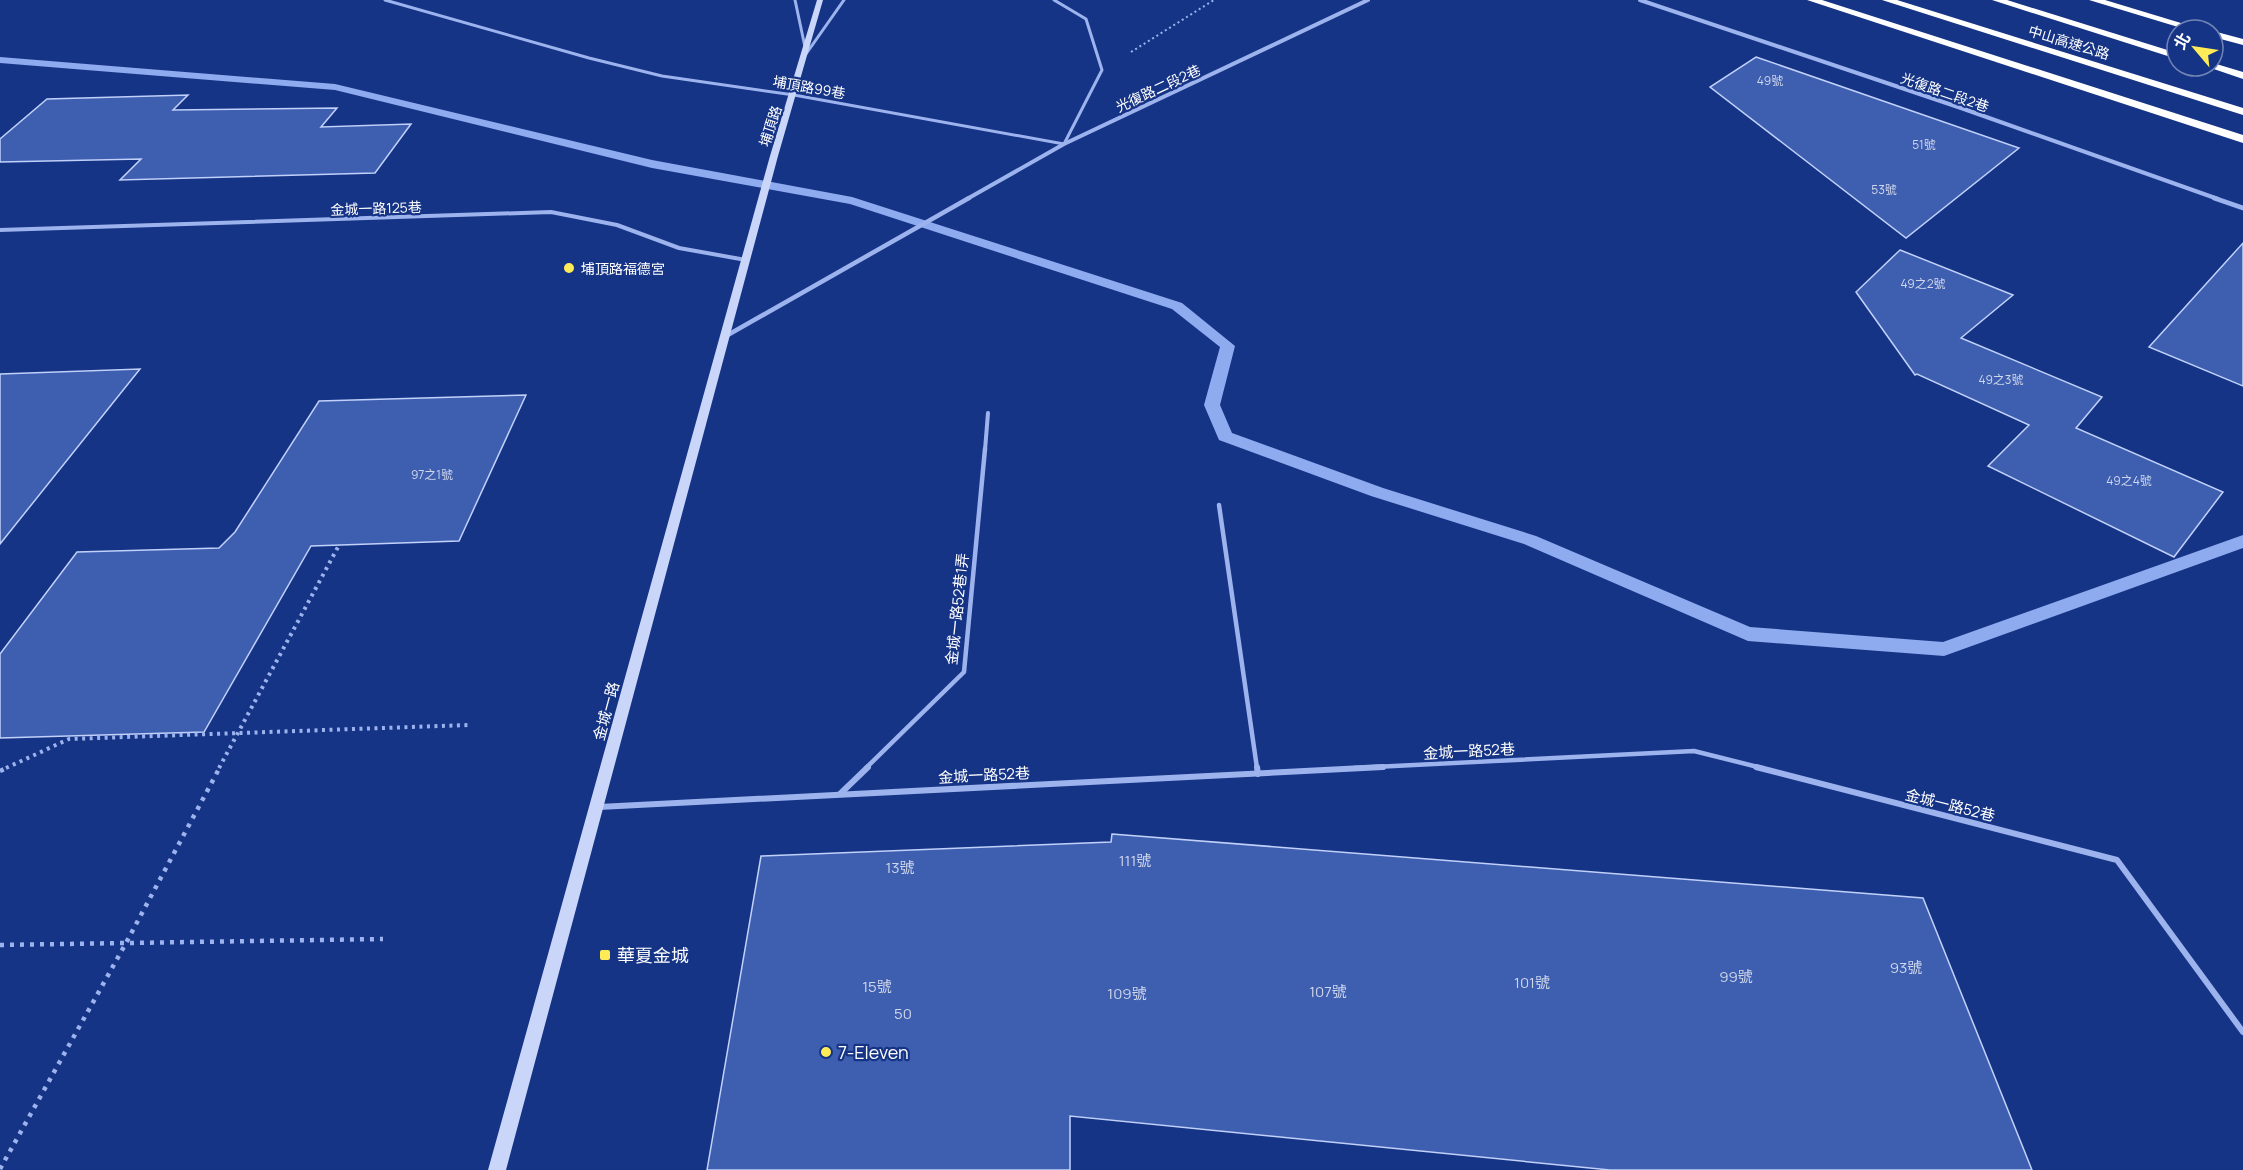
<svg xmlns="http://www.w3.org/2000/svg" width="2243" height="1170" viewBox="0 0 2243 1170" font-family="Manrope,'Noto Sans TC',sans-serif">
	<rect width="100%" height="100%" fill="#163486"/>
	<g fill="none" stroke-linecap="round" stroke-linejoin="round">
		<path fill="#8eabf0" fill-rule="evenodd" d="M0 57 335 84 652 160 852 197 1182 303 1235 346 1220 405 1232 433 1383 488 1536 536 1750 627 1943 642 2243 535V548L1944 656 1748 641 1524 544 1371 496 1219 440 1204 405 1220 347 1172 309 850 204 652 168 335 90 0 63Z"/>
	</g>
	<g fill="#3e5eb0" stroke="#c1d1fa" stroke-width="1.5">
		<path d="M1756 57 2019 148 1906 238 1710 87Z"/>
		<path d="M188 95 173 110 337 108 321 127 411 124 375 173 120 180 141 159 0 162V139L47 99Z"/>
		<path d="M2243 243V386L2149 347Z"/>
		<path d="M1900 250 2013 295 1961 338 2102 397 2076 428 2223 492 2174 557 1988 466 2029 425 1917 374 1915 375 1856 292Z"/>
		<path d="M140 369 0 544V374Z"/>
		<path d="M526 395 459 541 311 546 204 732 0 738V654L77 552 219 548 235 532 319 401Z"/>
		<path d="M1112 834 1923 898 2032 1170H1610L1070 1116V1170H707L761 856 1111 842Z"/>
	</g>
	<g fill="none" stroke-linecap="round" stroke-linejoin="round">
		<path stroke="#9cb3ee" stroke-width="2" stroke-dasharray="2 3" stroke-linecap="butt" d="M1131 52 1214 0"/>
		<g stroke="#9cb3ee" stroke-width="4" stroke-dasharray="3 4.5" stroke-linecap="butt">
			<path d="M6 768 69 739 468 725"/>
			<path d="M219 768 338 547"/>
		</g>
		<g stroke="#9cb3ee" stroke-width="4.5" stroke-dasharray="4 6" stroke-linecap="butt">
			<path d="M0 771 9 767"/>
			<path d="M0 945 383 939"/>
			<path d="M0 1169 126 943 220 767"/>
		</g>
		<g stroke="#9cb3ee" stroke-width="3">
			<path d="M385 0 589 58 662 76 794 95 1064 144 1102 70 1086 19 1054 0"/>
			<path d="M795 0 805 47"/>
			<path d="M806 54 844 0"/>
		</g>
		<g stroke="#9cb3ee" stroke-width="4">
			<path d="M0 230 551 212 617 225 679 248 746 260"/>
			<path d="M985 450 988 413"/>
		</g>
		<g stroke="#9cb3ee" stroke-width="4.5">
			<path d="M1219 505 1257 768"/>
			<path d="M866 768 964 672 985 449"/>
			<path d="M1354 768 1694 751 1762 768"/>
		</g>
		<g stroke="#9cb3ee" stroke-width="6">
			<path d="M1257 767 1258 774"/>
			<path d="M1756 767 2117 860 2243 1032"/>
			<path d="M840 794 868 767"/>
			<path d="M599 807 1383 767"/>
		</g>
		<g stroke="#9cb3ee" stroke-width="4">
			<path d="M1640 0 1961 108 2218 199"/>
			<path d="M967 199 1064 144 1368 0"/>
		</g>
		<g stroke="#9cb3ee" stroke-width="4.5">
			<path d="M2214 198 2243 208"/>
			<path d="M726 336 969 198"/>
		</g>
		<path fill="#c9d6fa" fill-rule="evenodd" d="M817 0H823L778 156 506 1170H488L770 156Z"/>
		<g fill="#fff" fill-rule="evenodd">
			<path d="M1807 0H1822L2243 135V143Z"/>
			<path d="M1882 0H1897L2243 108V115Z"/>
			<path d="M1992 0H2007L2177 53V59Z"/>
			<path d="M2089 0H2105L2204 30H2188Z"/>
			<path d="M2213 31 2243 39V45L2213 37Z"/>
			<path d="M2213 63 2243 72V79L2205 66H2213Z"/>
		</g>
	</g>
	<g fill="#ffeb58" stroke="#163486" stroke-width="2">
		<circle cx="569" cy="268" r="6"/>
		<rect x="599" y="949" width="12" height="12" rx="3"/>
		<circle cx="826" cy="1052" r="6"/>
	</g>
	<g text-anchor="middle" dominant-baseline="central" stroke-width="4.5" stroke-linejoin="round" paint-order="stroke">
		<g font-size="12" fill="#cfd7eb">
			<text x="1770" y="80">49號</text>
			<text x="1924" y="144">51號</text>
			<text x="1884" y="189">53號</text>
			<text x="1923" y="283">49之2號</text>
			<text x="2001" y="379">49之3號</text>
			<text x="432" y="474">97之1號</text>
			<text x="2129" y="480">49之4號</text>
		</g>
		<g font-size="14" fill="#fff" stroke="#163486">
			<text transform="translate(2069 42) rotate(17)">中山高速公路</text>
			<text transform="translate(809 87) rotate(10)">埔頂路99巷</text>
			<text transform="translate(1158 88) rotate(-25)">光復路二段2巷</text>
			<text transform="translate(1945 92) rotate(19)">光復路二段2巷</text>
			<text transform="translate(770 126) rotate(-72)">埔頂路</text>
			<text transform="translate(376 208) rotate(-2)">金城一路125巷</text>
		</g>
		<g font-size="14" fill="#fff" stroke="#163486" text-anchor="start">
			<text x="581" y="268">埔頂路福德宮</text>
		</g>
		<g font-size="15" fill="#fff" stroke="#163486">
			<text transform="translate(957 609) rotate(-84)">金城一路52巷1弄</text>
			<text transform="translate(606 711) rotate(-75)">金城一路</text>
			<text transform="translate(1469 751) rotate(-3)">金城一路52巷</text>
			<text transform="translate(984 775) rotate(-3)">金城一路52巷</text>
			<text transform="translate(1950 805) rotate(14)">金城一路52巷</text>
		</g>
		<g font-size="15" fill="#cfd7eb">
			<text x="1135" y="860">111號</text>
			<text x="900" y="867">13號</text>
			<text x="1906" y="967">93號</text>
			<text x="1736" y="976">99號</text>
			<text x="1532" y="982">101號</text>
			<text x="877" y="986">15號</text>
			<text x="1328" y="991">107號</text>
			<text x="1127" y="993">109號</text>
			<text x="903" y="1013">50</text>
		</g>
		<g font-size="18" fill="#fff" stroke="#163486" text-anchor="start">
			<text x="617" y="955">華夏金城</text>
			<text x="838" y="1052">7-Eleven</text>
		</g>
	</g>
	<g transform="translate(2195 48) rotate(299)"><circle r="28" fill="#163486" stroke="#7385b6" stroke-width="1.5"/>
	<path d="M0-4.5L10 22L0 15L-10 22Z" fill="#ffeb58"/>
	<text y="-9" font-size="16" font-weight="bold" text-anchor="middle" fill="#ffffff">北</text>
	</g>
</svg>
